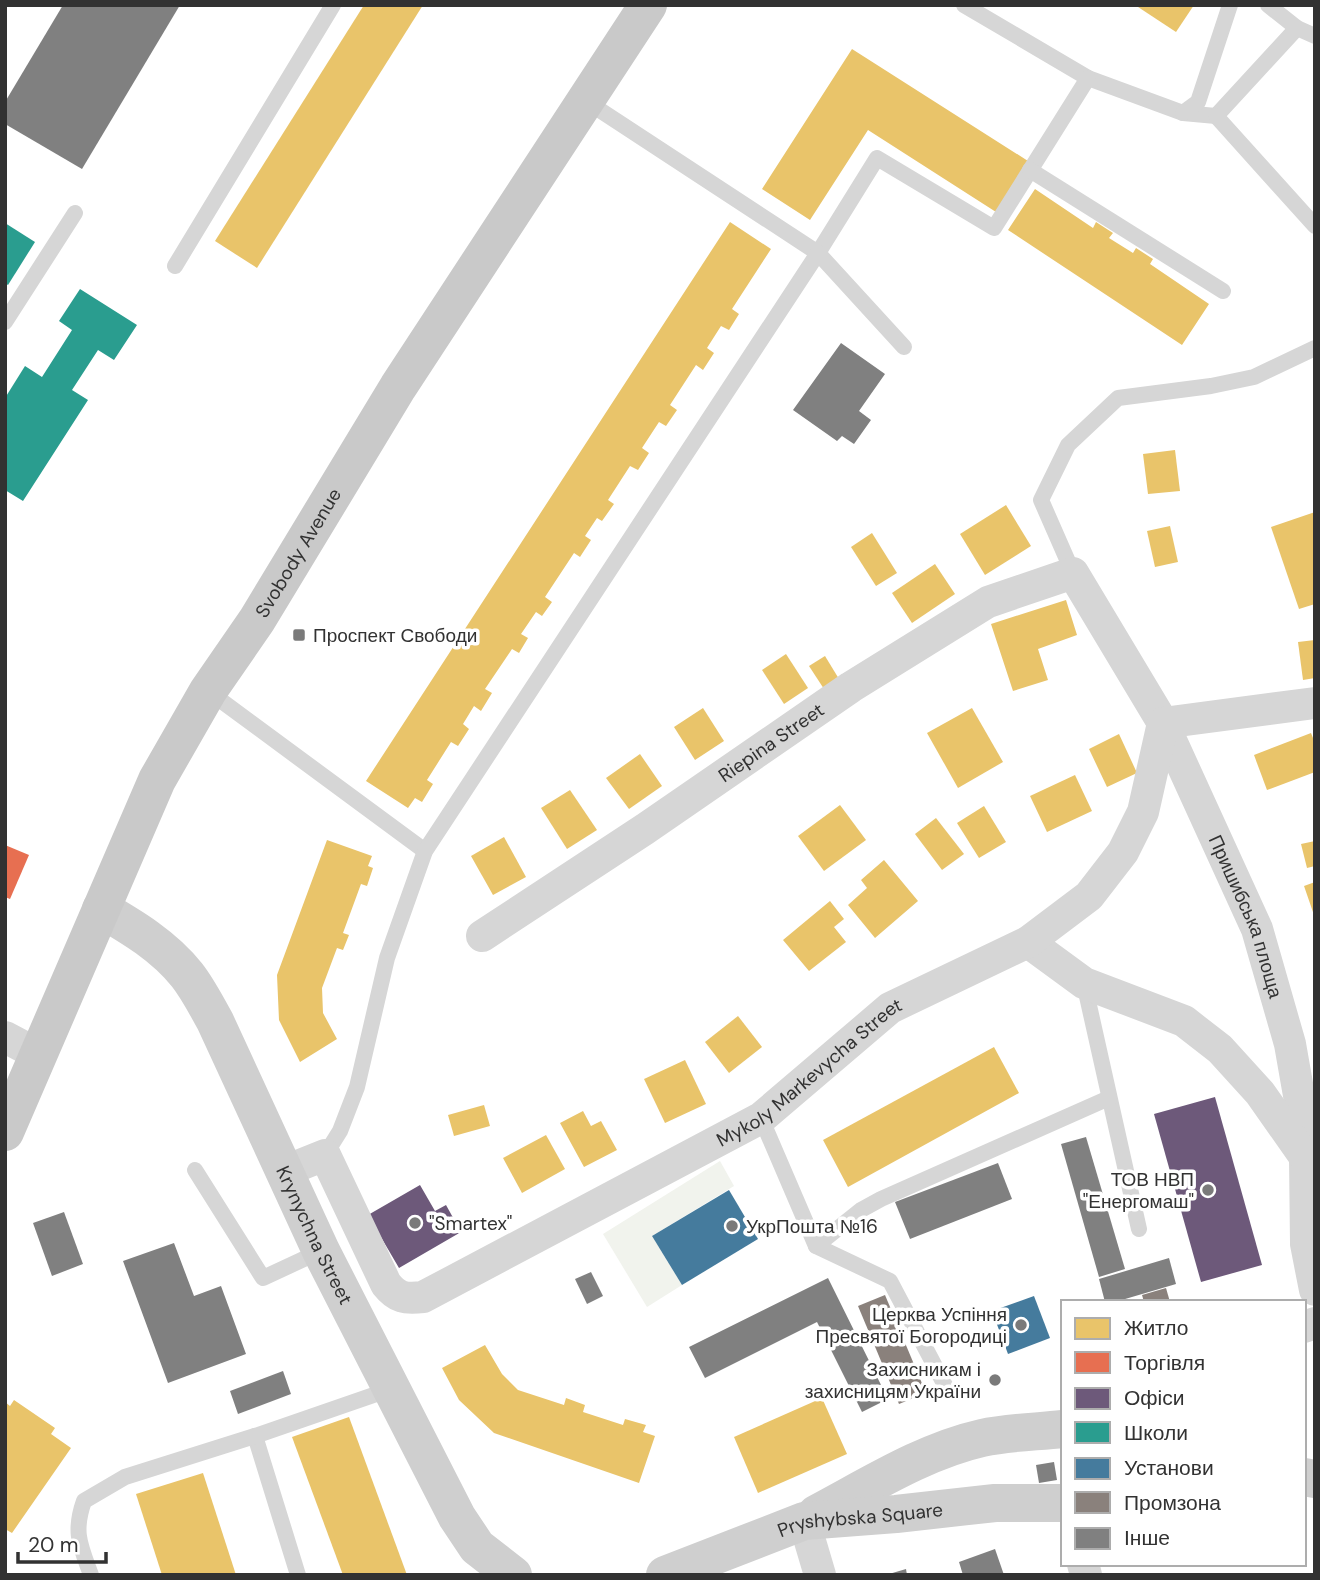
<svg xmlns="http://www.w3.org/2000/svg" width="1320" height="1580" viewBox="0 0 1320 1580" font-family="'DM Sans',sans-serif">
	<rect width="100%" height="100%" fill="#fff"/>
	<path fill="#f1f3ed" d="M720 1161 734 1186 652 1236 682 1285 647 1307 603 1234Z"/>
	<g fill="#e9c46a">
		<path d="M364 5H423L257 268 215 241Z"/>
		<path d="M1135 5H1194L1176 32Z"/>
		<path d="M852 49 1028 161 996 212 868 130 810 220 762 189Z"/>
		<path d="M1035 189 1093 228 1096 222 1113 233 1109 238 1133 253 1136 248 1153 259 1150 264 1209 304 1182 345 1008 230Z"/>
		<path d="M730 222 771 249 732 309 739 314 729 330 721 326 707 348 714 353 703 370 696 365 670 405 677 410 666 426 659 422 642 448 649 453 638 470 630 466 608 500 614 504 602 521 597 518 585 536 591 540 580 557 574 553 545 597 552 602 542 616 536 612 521 634 528 638 519 653 512 649 485 689 492 693 481 711 474 706 463 724 469 729 458 746 451 742 427 780 433 784 422 802 415 798 408 808 366 781Z"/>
		<path d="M1175 450 1180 491 1148 494 1143 454Z"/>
		<path d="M1006 505 1031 546 985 575 960 534Z"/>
		<path d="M1315 512V604L1299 609 1271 527Z"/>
		<path d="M1170 526 1178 562 1155 567 1147 531Z"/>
		<path d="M872 533 897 573 876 586 851 547Z"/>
		<path d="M935 564 955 594 912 623 892 593Z"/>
		<path d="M1066 600 1077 635 1038 649 1048 680 1013 691 991 624Z"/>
		<path d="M1315 640V678L1303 680 1298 642Z"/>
		<path d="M786 654 808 688 784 704 762 670Z"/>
		<path d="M825 656 839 679 824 689 809 666Z"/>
		<path d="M703 708 724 741 695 760 674 727Z"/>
		<path d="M972 708 1003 762 958 788 927 733Z"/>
		<path d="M1311 733 1315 743V772L1267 790 1254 755Z"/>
		<path d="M1119 734 1137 773 1107 787 1089 749Z"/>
		<path d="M640 754 662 786 629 809 606 778Z"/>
		<path d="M1075 775 1092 811 1047 832 1030 796Z"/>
		<path d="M570 790 597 830 567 849 541 808Z"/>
		<path d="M840 805 866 840 824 871 798 836Z"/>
		<path d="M984 806 1006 842 979 858 957 823Z"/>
		<path d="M936 818 964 854 942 870 915 834Z"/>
		<path d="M504 837 526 877 493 895 471 856Z"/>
		<path d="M327 840 372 856 368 866 373 868 367 886 361 884 343 933 349 935 343 950 337 948 322 988 323 1013 337 1039 300 1062 279 1020 277 975Z"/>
		<path d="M1315 841V866L1307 868 1301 844Z"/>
		<path d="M884 860 918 901 875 938 848 905 867 888 861 880Z"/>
		<path d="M1315 882V915H1314L1304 886Z"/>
		<path d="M830 901 844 919 834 927 846 942 809 971 783 940Z"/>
		<path d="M738 1016 762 1047 729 1073 705 1042Z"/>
		<path d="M994 1047 1019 1093 848 1187 823 1140Z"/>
		<path d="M685 1060 706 1104 665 1123 644 1079Z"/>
		<path d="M484 1105 490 1126 454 1136 448 1115Z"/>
		<path d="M583 1111 591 1126 601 1121 617 1150 584 1167 560 1123Z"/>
		<path d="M546 1135 565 1169 522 1193 503 1158Z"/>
		<path d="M485 1345 502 1374 518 1390 564 1405 566 1398 585 1405 583 1412 623 1425 625 1419 646 1425 643 1432 655 1436 639 1483 494 1433 459 1400 442 1368Z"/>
		<path d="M822 1398 847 1454 758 1493 734 1437Z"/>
		<path d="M14 1400 55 1428 51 1434 71 1448 12 1533 5 1529V1402L10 1406Z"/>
		<path d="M349 1417 407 1575H343L292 1437Z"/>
		<path d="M203 1473 236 1575H162L136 1494Z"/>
	</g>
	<path fill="#e76f51" d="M5 845 29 855 10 899 5 897Z"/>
	<g fill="#6d597a">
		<path d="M1215 1097 1262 1265 1201 1282 1154 1114Z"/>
		<path d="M420 1185 435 1211 446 1205 461 1232 399 1268 368 1215Z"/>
	</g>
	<g fill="#2a9d8f">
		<path d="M5 223 35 242 8 285 5 283Z"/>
		<path d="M80 289 137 325 114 360 98 350 72 390 88 400 23 501 5 490V398L25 366 42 377 72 330 59 321Z"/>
	</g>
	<g fill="#457b9d">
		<path d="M729 1190 758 1239 682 1285 652 1236Z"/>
		<path d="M1034 1296 1050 1338 1008 1354 992 1311Z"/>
	</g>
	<g fill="#8a817c">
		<path d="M1166 1288 1170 1302H1144L1142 1295Z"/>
		<path d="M885 1295 926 1393 899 1404 858 1306Z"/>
	</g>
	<g fill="#808080">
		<path d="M63 5H180L82 169 5 124V102Z"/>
		<path d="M841 343 885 374 859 411 871 420 854 444 842 436 837 441 793 410Z"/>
		<path d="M1086 1137 1125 1269 1099 1277 1061 1144Z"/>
		<path d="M998 1163 1012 1199 910 1239 895 1202Z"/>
		<path d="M64 1212 83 1264 52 1276 33 1223Z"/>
		<path d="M174 1243 194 1296 221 1286 246 1354 168 1383 123 1261Z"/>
		<path d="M1169 1258 1176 1284 1115 1302H1105L1099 1279Z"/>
		<path d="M591 1272 603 1296 587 1304 575 1279Z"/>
		<path d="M828 1278 888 1399 862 1412 817 1322 705 1378 689 1347Z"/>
		<path d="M283 1371 291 1394 238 1414 230 1391Z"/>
		<path d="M1054 1462 1057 1480 1039 1483 1036 1465Z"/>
		<path d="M995 1549 1004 1575H963L959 1562Z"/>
		<path d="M906 1569 907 1575H889V1574Z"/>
	</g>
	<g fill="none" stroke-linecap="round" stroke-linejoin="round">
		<g stroke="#d6d6d6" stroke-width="16">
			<path d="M964 5 1088 78 1183 113 1216 116 1297 28"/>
			<path d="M1268 5 1297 28 1315 36"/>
			<path d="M586 101 818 253 877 158 994 228 1088 78"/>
			<path d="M1183 113 1198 102 1230 5"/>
			<path d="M1216 116 1315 226"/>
			<path d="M1030 170 1223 291"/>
			<path d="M175 266 333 5"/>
			<path d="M5 322 75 213"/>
			<path d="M1073 573 1041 500 1068 445 1118 398 1211 386 1254 377 1315 348"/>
			<path d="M208 691 425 851"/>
			<path d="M1084 983 1139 1229"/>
			<path d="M761 1118 816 1246 890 1281 948 1391"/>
			<path d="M325 1155 340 1131 357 1087 387 958 425 851 818 253 904 347"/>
			<path d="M195 1170 263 1278 321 1251"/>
			<path d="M816 1246 861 1210 881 1199 1109 1098"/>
			<path d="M255 1436 298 1575"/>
			<path d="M91 1575C80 1545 73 1532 84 1501L125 1477 255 1436 391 1389"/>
		</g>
		<g stroke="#d6d6d6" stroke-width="32">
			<path id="s1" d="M482 936 645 829 851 687 988 602 1073 573 1163 723 1257 929 1290 1044 1300 1101 1305 1157 1306 1244 1315 1290"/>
			<path d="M1028 942 1084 983 1184 1021 1220 1049 1260 1093 1305 1157"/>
			<path d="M5 1037 39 1055"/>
			<path id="s2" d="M285 1171 325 1155 386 1284C397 1298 405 1299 423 1297L761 1118 890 1008 1028 942 1089 896 1123 852 1143 812 1163 723 1315 703"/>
			<path d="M1304 1327 1315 1323"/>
			<path d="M804 1521 820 1575"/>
			<path d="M1083 1564 1086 1575"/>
		</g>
		<g stroke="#cfcfcf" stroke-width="38">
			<path id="s3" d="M101 909C132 927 164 946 187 975 198 989 206 1005 215 1021L321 1251 457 1517 477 1547 513 1575"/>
			<path d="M1304 1477 1315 1479"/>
			<path d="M816 1514C869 1486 924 1451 982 1438 1008 1432 1036 1432 1063 1429"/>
			<path id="s4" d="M665 1575 804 1521 896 1514 995 1503H1063"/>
		</g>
		<path stroke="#c9c9c9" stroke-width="38" id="s5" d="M5 1132 157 780 208 691 257 620 398 387 648 5"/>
	</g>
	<g fill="#7a7a7a" stroke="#fff" stroke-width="2.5">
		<rect x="292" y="628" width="14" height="14" rx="3.5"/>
		<circle cx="1208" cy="1190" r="7"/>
		<circle cx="415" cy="1223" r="7"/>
		<circle cx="732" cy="1226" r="7"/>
		<circle cx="1021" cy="1325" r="7"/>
		<circle cx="995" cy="1380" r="7"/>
	</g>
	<g text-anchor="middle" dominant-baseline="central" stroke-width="7" stroke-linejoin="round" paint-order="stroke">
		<g font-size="19" fill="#323232" stroke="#fff">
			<text stroke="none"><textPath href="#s5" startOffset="651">Svobody Avenue</textPath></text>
			<text stroke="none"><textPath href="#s1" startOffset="348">Riepina Street</textPath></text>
			<text stroke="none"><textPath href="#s1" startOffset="1082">Пришибська площа</textPath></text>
			<text stroke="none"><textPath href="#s2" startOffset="676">Mykoly Markevycha Street</textPath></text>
			<text stroke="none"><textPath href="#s3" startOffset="399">Krynychna Street</textPath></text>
			<text stroke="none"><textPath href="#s4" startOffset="205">Pryshybska Square</textPath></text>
		</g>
		<g font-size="19" fill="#323232" stroke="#fff" text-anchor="start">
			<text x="313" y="635">Проспект Свободи</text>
			<text x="1194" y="1179" text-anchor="end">ТОВ НВП<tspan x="1194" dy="22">"Енергомаш"</tspan></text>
			<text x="429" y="1223">"Smartex"</text>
			<text x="746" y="1226">УкрПошта №16</text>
			<text x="1007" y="1314" text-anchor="end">Церква Успіння<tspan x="1007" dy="22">Пресвятої Богородиці</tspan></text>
			<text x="981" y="1369" text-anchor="end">Захисникам і<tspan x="981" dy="22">захисницям України</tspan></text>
		</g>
	</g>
	<rect width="1320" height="1580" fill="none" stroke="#323232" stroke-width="14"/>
	<rect x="1061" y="1300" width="245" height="266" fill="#ffffff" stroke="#adadad" stroke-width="2"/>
	<rect x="1075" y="1318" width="35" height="21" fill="#e9c46a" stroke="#adadad" stroke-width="2"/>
	<text x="1124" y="1335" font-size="21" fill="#323232">Житло</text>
	<rect x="1075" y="1352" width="35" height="21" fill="#e76f51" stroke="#adadad" stroke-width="2"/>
	<text x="1124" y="1370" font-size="21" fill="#323232">Торгівля</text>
	<rect x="1075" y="1388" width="35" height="21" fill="#6d597a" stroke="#adadad" stroke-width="2"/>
	<text x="1124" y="1405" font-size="21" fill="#323232">Офіси</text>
	<rect x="1075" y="1422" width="35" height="21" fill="#2a9d8f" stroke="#adadad" stroke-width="2"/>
	<text x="1124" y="1440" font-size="21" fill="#323232">Школи</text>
	<rect x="1075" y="1458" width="35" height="21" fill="#457b9d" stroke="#adadad" stroke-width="2"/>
	<text x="1124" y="1475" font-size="21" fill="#323232">Установи</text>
	<rect x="1075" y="1492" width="35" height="21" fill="#8a817c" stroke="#adadad" stroke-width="2"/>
	<text x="1124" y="1510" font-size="21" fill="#323232">Промзона</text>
	<rect x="1075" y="1528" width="35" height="21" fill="#808080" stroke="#adadad" stroke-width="2"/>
	<text x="1124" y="1545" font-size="21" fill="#323232">Інше</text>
	<path d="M18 1552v10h88v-10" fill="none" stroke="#323232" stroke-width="3.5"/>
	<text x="28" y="1552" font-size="21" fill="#323232" stroke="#ffffff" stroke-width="5" paint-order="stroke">20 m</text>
</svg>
